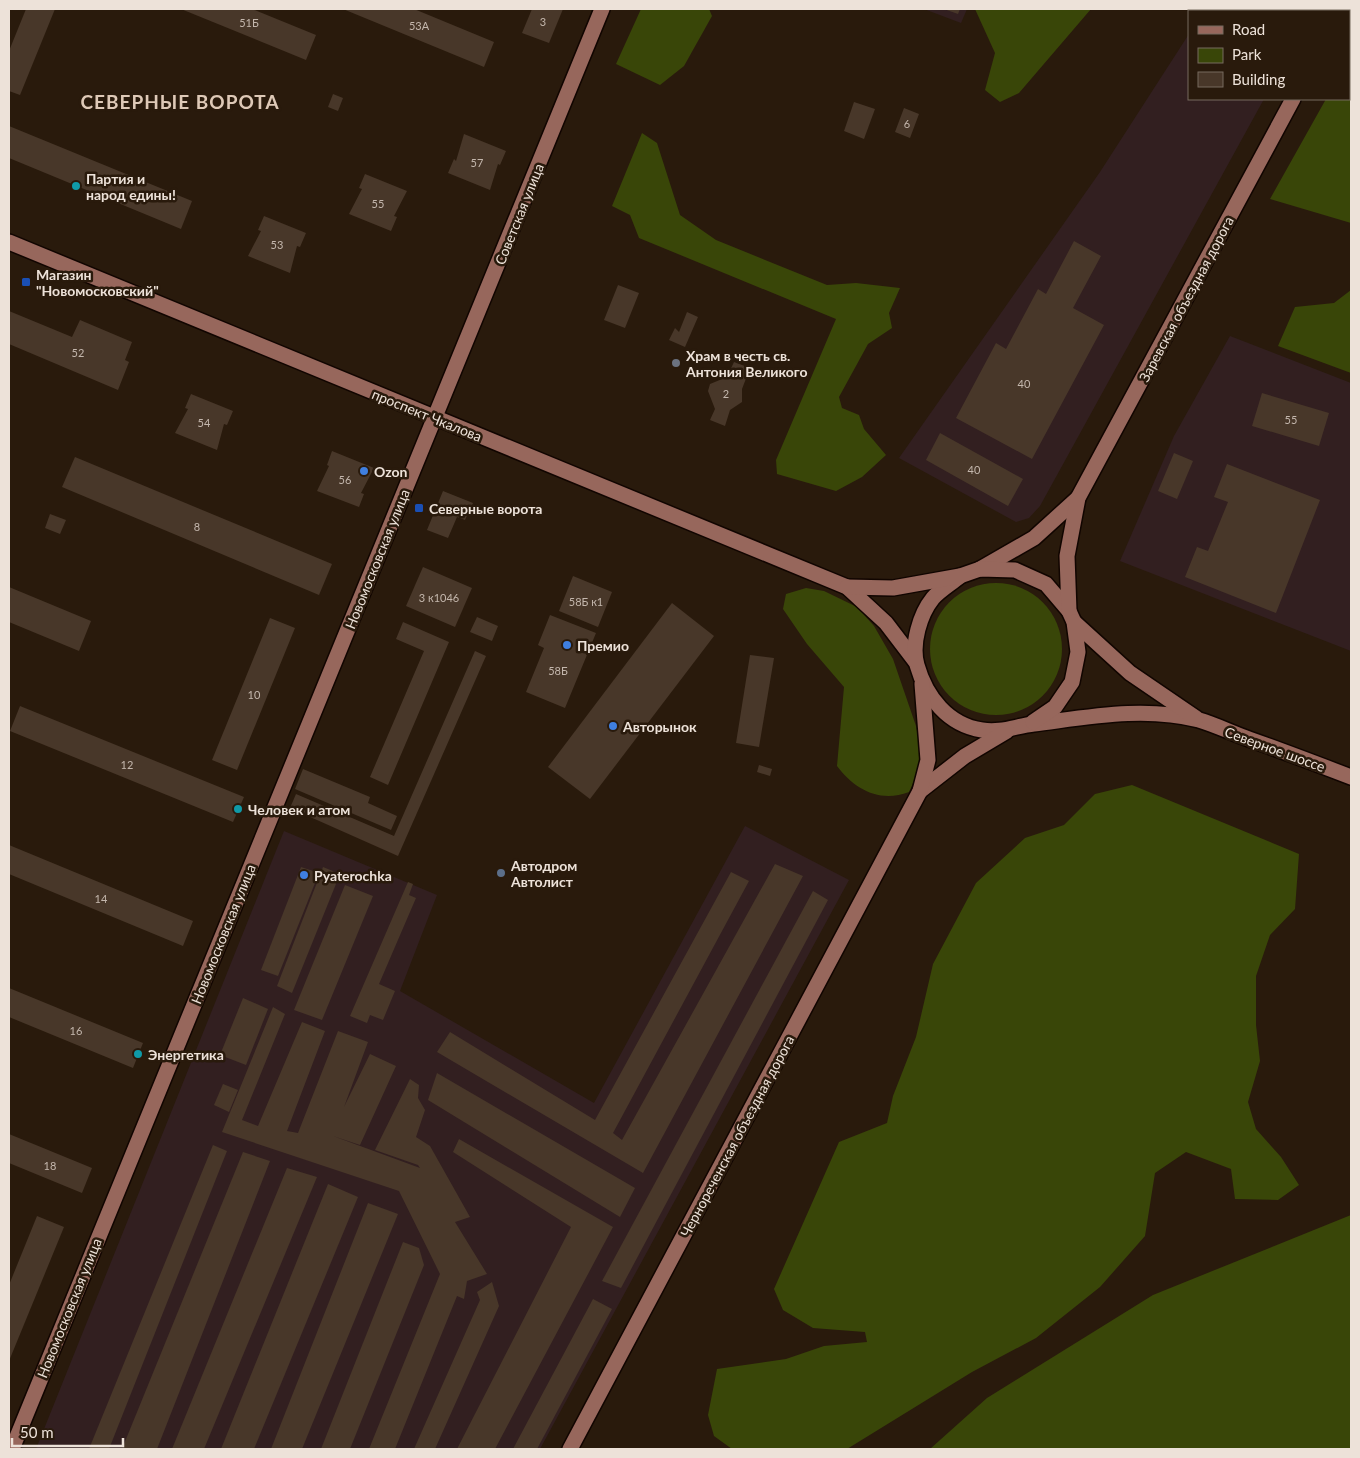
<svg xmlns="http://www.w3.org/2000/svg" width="1360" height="1458" viewBox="0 0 1360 1458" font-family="Lato,sans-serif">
	<rect width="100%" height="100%" fill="#291a0c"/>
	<g fill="#321f20">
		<path d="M924 9H967L961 23Z"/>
		<path d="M1206 9H1313L1312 11H1204Z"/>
		<path d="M1189 34V99H1264L1040 506 1029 518 1016 522 899 458 1100 172Z"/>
		<path d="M1230 336 1351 383V651L1120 561 1174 436Z"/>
		<path d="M745 826 849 880 540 1449H36L284 831 437 895 400 991 594 1103Z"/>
	</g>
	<g fill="#394608">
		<path d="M641 9H709L712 16 684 66 660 85 616 64Z"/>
		<path d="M975 9H1091L1019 93 1000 102 985 90 995 53Z"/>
		<path d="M1351 54V223L1270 199 1326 99H1349V58Z"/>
		<path d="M642 133 657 143 680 215 716 240 827 285 856 283 900 288 889 313 892 328 868 344 839 397 842 408 859 415 864 429 886 455 862 477 836 491 777 474 776 460 836 319 639 238 630 215 612 206Z"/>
		<path d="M1351 290V373L1278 346 1295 307 1334 303Z"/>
		<circle cx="996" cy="649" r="66"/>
		<path d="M806 588 824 591 857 607 874 626 893 659 916 726 923 761 909 792C880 803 855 790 837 766L844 687 807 644 783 609 786 594Z"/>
		<path d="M1132 785 1299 854 1295 909 1270 935 1256 976V1025L1260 1061 1248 1102 1256 1129 1281 1157 1299 1185 1278 1200 1235 1199 1231 1169 1186 1152 1155 1173 1145 1236 1100 1287 1036 1338 972 1372 847 1449H732L714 1436 708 1415 717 1369 786 1359 824 1346 867 1342 865 1332 813 1328 783 1310 774 1289 839 1142 887 1123 893 1096 916 1037 933 964 976 883 1025 838 1064 825 1095 794Z"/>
		<path d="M1351 1215V1449H930L987 1398 1153 1295Z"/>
	</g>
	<g fill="#483729">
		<path d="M26 9H55L20 95 9 91V51Z"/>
		<path d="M181 9H252L316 35 306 60Z"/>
		<path d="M343 9H414L494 42 484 67Z"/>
		<path d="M532 9H563L549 43 522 33Z"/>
		<path d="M944 9H960L958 14Z"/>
		<path d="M333 94 343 98 338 111 328 107Z"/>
		<path d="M854 102 875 109 864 139 844 131Z"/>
		<path d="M904 108 919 114 910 138 895 132Z"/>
		<path d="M9 126 192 201 181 229 9 158Z"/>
		<path d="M464 134 506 151 500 165 498 164 490 190 448 173 454 159 456 161Z"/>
		<path d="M365 174 407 191 394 216 397 217 391 231 349 214 362 189 359 188Z"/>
		<path d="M264 216 306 233 300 247 297 246 290 273 248 256 261 231 258 230Z"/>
		<path d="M1074 241 1101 256 1073 308 1104 325 1032 459 956 418 996 343 1006 349 1038 289 1046 294Z"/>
		<path d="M618 285 639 293 625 328 604 320Z"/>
		<path d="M9 311 72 337 80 320 132 342 125 360 129 362 118 390 9 344Z"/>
		<path d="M687 312 698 317 685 347 669 340 675 328 679 332Z"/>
		<path d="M734 362 750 368 742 389V402L730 410 725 426 710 420 715 409 708 391 710 384 727 377Z"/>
		<path d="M1262 393 1329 413 1319 446 1252 426Z"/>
		<path d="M191 394 233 411 227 425 224 424 217 450 175 433 188 409 185 408Z"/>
		<path d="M940 433 1023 479 1008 506 926 460Z"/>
		<path d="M332 451 374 468 361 493 364 494 359 507 317 491 329 466 327 465Z"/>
		<path d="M1174 453 1193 461 1177 499 1158 491Z"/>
		<path d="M75 457 332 564 319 595 62 487Z"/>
		<path d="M1227 464 1320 500 1276 613 1185 577 1197 547 1208 551 1228 502 1214 497Z"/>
		<path d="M443 491 473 503 465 520 457 517 448 538 427 530Z"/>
		<path d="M50 514 66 520 60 534 45 528Z"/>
		<path d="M423 567 472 588 455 627 406 606Z"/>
		<path d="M573 576 612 592 598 627 559 611Z"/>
		<path d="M9 587 91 621 79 651 9 622Z"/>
		<path d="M672 603 714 636 590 799 548 767Z"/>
		<path d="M550 615 596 633 565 708 526 692 544 648 538 645Z"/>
		<path d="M477 617 498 626 492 641 470 632Z"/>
		<path d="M270 618 295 628 237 770 212 760Z"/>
		<path d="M403 622 449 642 388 785 370 777 424 651 396 639Z"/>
		<path d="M475 651 486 656 398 856 290 808 296 794 394 836Z"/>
		<path d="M750 655 774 658 759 747 736 743Z"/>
		<path d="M20 706 244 797 233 822 10 731Z"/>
		<path d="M759 765 772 769 770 776 757 772Z"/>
		<path d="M303 769 370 797 368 803 397 816 391 830 295 789Z"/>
		<path d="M9 845 193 921 183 946 9 874Z"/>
		<path d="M775 864 803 876 643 1173 437 1052 450 1032 595 1120 731 872 749 881 613 1133 622 1140Z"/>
		<path d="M301 867 319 873 278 976 261 970Z"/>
		<path d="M323 867 340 874 292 993 277 986Z"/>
		<path d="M408 882 413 884 409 895 416 898 379 984 395 991 383 1020 370 1015 367 1023 350 1016Z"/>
		<path d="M345 885 373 896 322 1020 294 1010Z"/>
		<path d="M813 891 828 900 621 1288 602 1281Z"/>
		<path d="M9 988 143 1043 133 1068 9 1017Z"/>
		<path d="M243 998 268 1009 246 1065 220 1055Z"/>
		<path d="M273 1007 285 1014 242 1120 258 1126 302 1022 325 1031 287 1131 298 1133 338 1031 368 1042 344 1107 370 1054 396 1066 360 1145 333 1136 420 1168 418 1165 375 1150 410 1079 419 1085 418 1098 425 1110 416 1137 430 1146 470 1217 455 1222 487 1274 467 1281 464 1299 457 1296 395 1449H369L440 1274 399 1191 222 1132Z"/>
		<path d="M437 1073 635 1188 620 1217 428 1100Z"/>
		<path d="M223 1084 238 1090 229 1112 214 1105Z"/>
		<path d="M9 1134 92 1168 82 1193 9 1163Z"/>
		<path d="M459 1139 613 1227 495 1449H457L571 1227 453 1152Z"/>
		<path d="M213 1145 227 1151 109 1449H89Z"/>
		<path d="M243 1152 270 1161 157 1449H122Z"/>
		<path d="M287 1168 317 1177 204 1449H172Z"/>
		<path d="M328 1184 358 1197 254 1449H221Z"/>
		<path d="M368 1203 398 1214 302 1449H271Z"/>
		<path d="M37 1216 64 1227 9 1361V1285Z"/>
		<path d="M403 1242 419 1248 424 1265 350 1449H321Z"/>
		<path d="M492 1282 499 1306 435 1449H414L480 1300 477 1292Z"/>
		<path d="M593 1299 612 1309 537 1449H513Z"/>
	</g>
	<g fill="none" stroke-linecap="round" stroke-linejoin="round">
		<defs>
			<g id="secondary">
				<path d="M1341 11 1342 9"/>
				<path d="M9 242 847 587 886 623 915 661"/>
				<path d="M980 569 1034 538 1078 498"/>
				<path d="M960 576C952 583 940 590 933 598 920 614 911 644 917 665 926 697 948 725 982 730 1001 733 1016 726 1034 724 1089 717 1144 706 1199 720 1216 725 1232 733 1249 739 1283 751 1317 764 1351 777"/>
				<path d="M847 587 893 588 960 576 980 569 1015 570 1046 584 1069 611 1074 622 1078 652 1072 682 1055 707 1033 722"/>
				<path d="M1069 611 1067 556 1078 498 1293 99"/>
				<path d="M1074 622 1130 673 1196 718"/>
				<path d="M920 791 965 756 1007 731"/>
				<path d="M12 1449 602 9"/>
				<path d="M570 1449 920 791 928 760 922 684"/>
			</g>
		</defs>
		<use href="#secondary" stroke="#110500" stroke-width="18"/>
		<use href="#secondary" stroke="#97675c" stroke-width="15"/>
	</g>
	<g fill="#0f9aa8" stroke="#291a0c" stroke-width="2">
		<circle cx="76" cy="186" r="5"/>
		<circle cx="238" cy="809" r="5"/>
		<circle cx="138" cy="1054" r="5"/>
	</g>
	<g fill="#1a4fb4" stroke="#291a0c" stroke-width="2">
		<rect x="21" y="277" width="10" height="10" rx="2.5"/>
		<rect x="414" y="503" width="10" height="10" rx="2.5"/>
	</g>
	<circle fill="#6b7280" stroke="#291a0c" stroke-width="2" cx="676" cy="363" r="5"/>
	<g fill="#3f7fe0" stroke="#291a0c" stroke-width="2">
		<circle cx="364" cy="471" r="5"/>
		<circle cx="567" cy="645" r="5"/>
		<circle cx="613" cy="726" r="5"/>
		<circle cx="304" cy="875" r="5"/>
	</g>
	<circle fill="#5c6f8a" stroke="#291a0c" stroke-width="2" cx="501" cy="873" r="5"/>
	<g text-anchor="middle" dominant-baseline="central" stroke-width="5" stroke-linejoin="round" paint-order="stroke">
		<g font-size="11" fill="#c4b7ad">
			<text x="543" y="21">3</text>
			<text x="249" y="22">51Б</text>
			<text x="419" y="25">53А</text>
			<text x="907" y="123">6</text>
			<text x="477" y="162">57</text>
			<text x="378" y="203">55</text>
			<text x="277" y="244">53</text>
			<text x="78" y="352">52</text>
			<text x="1024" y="383">40</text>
			<text x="726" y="393">2</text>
			<text x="1291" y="419">55</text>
			<text x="204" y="422">54</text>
			<text x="974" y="469">40</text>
			<text x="345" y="479">56</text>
			<text x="197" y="526">8</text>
			<text x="439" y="597">3 к1046</text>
			<text x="586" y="601">58Б к1</text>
			<text x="558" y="670">58Б</text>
			<text x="254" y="694">10</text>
			<text x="127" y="764">12</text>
			<text x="101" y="898">14</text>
			<text x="76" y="1030">16</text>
			<text x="50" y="1165">18</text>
		</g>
		<g font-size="14" font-weight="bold" fill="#ede2d9" stroke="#291a0c" text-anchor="start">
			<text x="86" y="178">Партия и<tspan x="86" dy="16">народ едины!</tspan></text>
			<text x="36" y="274">Магазин<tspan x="36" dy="16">"Новомосковский"</tspan></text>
			<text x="686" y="355">Храм в честь св.<tspan x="686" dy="16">Антония Великого</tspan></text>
			<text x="374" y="471">Ozon</text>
			<text x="429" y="508">Северные ворота</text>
			<text x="577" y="645">Премио</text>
			<text x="623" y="726">Авторынок</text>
			<text x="248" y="809">Человек и атом</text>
			<text x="511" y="865">Автодром<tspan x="511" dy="16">Автолист</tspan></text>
			<text x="314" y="875">Pyaterochka</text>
			<text x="148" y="1054">Энергетика</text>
		</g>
		<g font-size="14" fill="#ede2d9" stroke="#291a0c">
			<text transform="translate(519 214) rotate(-68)">Советская улица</text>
			<text transform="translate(1186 299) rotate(-62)">Заревская объездная дорога</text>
			<text transform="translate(427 415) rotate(22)">проспект Чкалова</text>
			<text transform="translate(377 559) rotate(-68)">Новомосковская улица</text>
			<text transform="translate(1275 749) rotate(20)">Северное шоссе</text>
			<text transform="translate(223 934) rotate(-68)">Новомосковская улица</text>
			<text transform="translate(737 1136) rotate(-62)">Чернореченская объездная дорога</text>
			<text transform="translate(69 1308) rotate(-68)">Новомосковская улица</text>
		</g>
		<g font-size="19" font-weight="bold" letter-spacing="1" fill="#dec9b7" stroke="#291a0c">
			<text x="180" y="101">СЕВЕРНЫЕ ВОРОТА</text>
		</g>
	</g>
	<rect width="1360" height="1458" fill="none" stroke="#ede2d9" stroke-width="20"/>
	<rect x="1188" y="10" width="162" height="90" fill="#291a0c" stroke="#776a5e"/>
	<rect x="1198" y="26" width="25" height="8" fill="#97675c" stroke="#776a5e"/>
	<text x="1232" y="35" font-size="15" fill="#ede2d9">Road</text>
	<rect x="1198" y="48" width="25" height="15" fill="#394608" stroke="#776a5e"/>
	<text x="1232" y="60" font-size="15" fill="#ede2d9">Park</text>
	<rect x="1198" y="72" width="25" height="15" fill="#483729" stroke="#776a5e"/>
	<text x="1232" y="85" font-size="15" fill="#ede2d9">Building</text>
	<path d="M12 1438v8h111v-8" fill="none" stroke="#ede2d9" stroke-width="2.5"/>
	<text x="20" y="1438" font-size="15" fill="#ede2d9" stroke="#291a0c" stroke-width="4" paint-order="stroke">50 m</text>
</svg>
